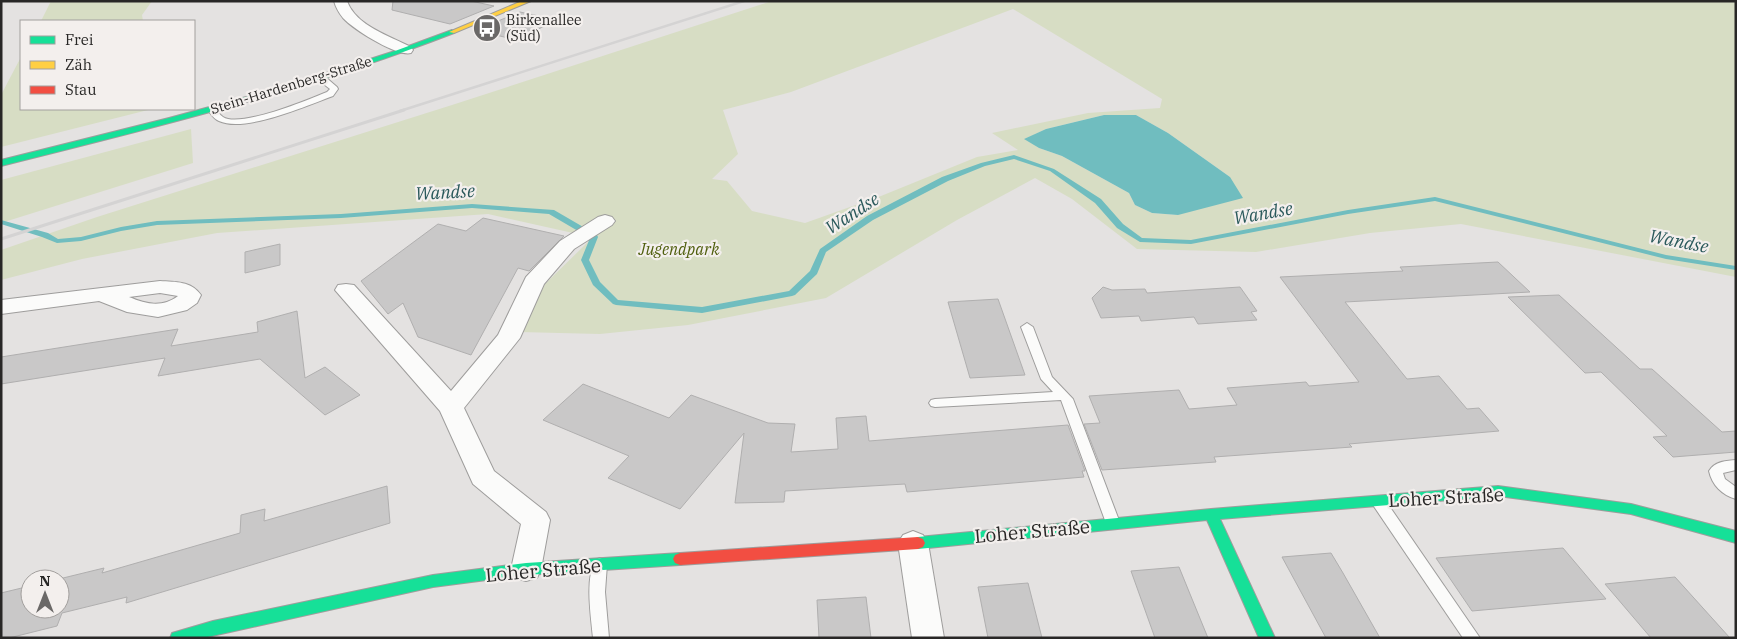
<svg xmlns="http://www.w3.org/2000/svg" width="1737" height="639" viewBox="0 0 1737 639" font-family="'IBM Plex Serif',serif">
	<rect width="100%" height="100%" fill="#e4e2e1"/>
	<g fill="#d7ddc4" fill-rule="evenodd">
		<path d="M51 1H152L142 15 143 21H41Z"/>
		<path d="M772 1H1736V277L1461 224 1370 233 1256 252 1137 249 1072 199 1035 178 957 220 826 298 688 325 600 334 519 332 545 284 590 240 573 233 488 214 217 233 82 259 1 280V250L97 217 452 105ZM1013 9 1162 99 1160 108 1088 113 992 133 1018 150 977 157 881 196 805 223 752 211 727 181 712 179 738 154 723 110 791 92ZM1104 115H1136L1168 133 1230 177 1178 215 1152 213 1135 205 1129 193 1062 156 1039 148 1025 139 1046 129Z"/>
		<path d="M21 57V109H152L1 147V95Z"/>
		<path d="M191 129 193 163 1 223V180Z"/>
	</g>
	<path fill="#70bdbf" d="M1104 115H1136L1168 133 1230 177 1243 198 1178 215 1152 213 1135 205 1129 193 1062 156 1039 148 1024 139 1046 129Z"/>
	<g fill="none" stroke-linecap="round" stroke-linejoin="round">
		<path fill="#70bdbf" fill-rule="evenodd" d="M1014 155 1054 169 1101 199 1123 224 1142 238 1191 240 1348 210 1435 197 1666 255 1736 266V270L1666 259 1435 201 1348 214 1191 244 1140 242 1117 228 1095 203 1050 171 1014 159 985 166 948 181 873 220 826 252 817 274 795 295 792 296 702 313 616 305 613 304 593 285 581 260 590 238 549 214 472 208 341 218 157 225 121 231 81 241 57 243 42 237 1 224V220L48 233 58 239 81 237 121 227 157 221 341 214 472 204 554 210 597 235 598 237 589 260 600 282 618 300 702 307 789 291 810 271 820 249 867 216 942 177 981 163Z"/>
	</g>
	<g fill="#c9c8c8" stroke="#b0afaf">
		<path d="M393 1H471L494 6 450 24 392 10Z"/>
		<path d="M520 12 557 20 516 40 476 30Z"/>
		<path d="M483 218 564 236 529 271 518 268 471 355 418 337 403 303 388 314 361 281 438 224 466 231Z"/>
		<path d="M280 244V265L245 273V252Z"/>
		<path d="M1498 262 1530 292 1345 302 1407 379 1439 376 1467 409 1479 408 1499 431 1349 444 1352 447 1214 457 1216 462 1102 470 1084 424 1100 423 1089 396 1179 390 1189 409 1237 405 1227 388 1306 382 1309 386 1359 382 1280 277 1403 271 1400 267Z"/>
		<path d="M1103 287 1112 290 1145 289 1147 293 1240 287 1257 311 1251 312 1257 320 1198 324 1194 317 1141 321 1139 316 1101 318 1092 298Z"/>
		<path d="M1559 295 1640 369H1652L1722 432 1736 431V452L1673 457 1653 437 1667 436 1601 372 1585 373 1508 297Z"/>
		<path d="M998 299 1025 375 970 378 948 302Z"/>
		<path d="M297 311 305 378 325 367 360 395 325 415 260 359 158 376 165 358 1 384V357L178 329 171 346 258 332 257 322Z"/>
		<path d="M583 384 669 418 691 395 768 423 795 424 791 452 838 449 836 418 866 416 869 441 1068 425 1085 471H1082L1084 477 907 492 905 484 785 491 784 502 735 503 744 433 680 509 608 478 629 456 543 420Z"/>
		<path d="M387 486 390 523 126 603 127 597 62 613 57 626 9 638H1V593L30 586V609H60L59 579 104 568 102 573 240 533 241 515 265 509 264 521Z"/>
		<path d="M1563 548 1606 599 1472 611 1436 558Z"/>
		<path d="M1331 553 1343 573 1380 638H1326L1282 557Z"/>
		<path d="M1179 567 1190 594 1208 638H1155L1131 571Z"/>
		<path d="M1675 577 1730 638H1651L1605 584Z"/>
		<path d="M1028 583 1042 638H988L978 587Z"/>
		<path d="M866 597 871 638H819L817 600Z"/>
	</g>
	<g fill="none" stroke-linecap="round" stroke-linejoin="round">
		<defs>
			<g id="lane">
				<path d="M317 75H323L337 87 338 89 333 96C306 106 245 133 219 121 214 119 211 114 208 110L215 108C217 111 220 115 223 117 240 128 308 100 327 92L330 89 317 79Z"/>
				<path d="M1027 323 1033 327 1052 377 1073 399 1120 523 1118 527 1113 529 1108 527 1106 523 1061 400 935 407 931 406 929 403 931 400 935 399 1053 392 1041 379 1021 327Z"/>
				<path d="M1736 460V470L1723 473 1725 479 1736 487V499C1722 495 1712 485 1709 471 1715 461 1726 461 1736 460Z"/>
				<path d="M1378 496 1383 497 1480 638H1463L1373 505 1371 501 1373 497Z"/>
				<path d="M600 558 605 560 607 564 605 592 609 638H593C591 616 585 580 595 560Z"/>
			</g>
			<g id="street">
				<path d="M334 1H347C356 26 390 36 411 47L413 50 411 53C397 57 353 29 343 18 339 13 336 8 334 1Z"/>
				<path d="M605 215 612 217 615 221 612 225 574 249 544 284 520 338 464 408 494 471 546 512 550 520 541 569 537 578 526 581 515 578 511 569 521 524 473 484 440 411 335 290 338 285 346 284 354 285 451 391 498 335 526 277 560 241 598 217Z"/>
				<path d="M160 281C176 282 191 281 201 295L197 303 187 310 158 317 127 312 99 301 1 314V300ZM160 293 178 296C162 308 146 304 129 297Z"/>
				<path d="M913 531 923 535 928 543 944 638H912L898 543 903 535Z"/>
			</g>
			<g id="fast">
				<path d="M452 30 455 32 454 33C307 90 154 128 1 166V160L169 118 283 87 395 51Z"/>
				<path d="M1498 486 1631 504 1736 531V543L1631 514 1498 496 1220 519 1275 638H1259L1207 520 918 549 913 547 911 543 913 539 918 537 1211 509Z"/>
				<path d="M680 553 685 555 687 559 685 563 680 565 526 575 433 587 203 638H170L172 633 213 621 433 575 526 563Z"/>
			</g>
			<path id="slow" d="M522 1H531L454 33 449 32Z"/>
			<path id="jam" d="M918 537 923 539 925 543 923 547 918 549 680 565 675 563 673 559 675 555 680 553Z"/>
		</defs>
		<use href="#lane" stroke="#9e9d9c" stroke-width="2"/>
		<use href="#street" stroke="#9e9d9c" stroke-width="2"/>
		<use href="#fast" stroke="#9e9d9c" stroke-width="2"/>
		<use href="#slow" stroke="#9e9d9c" stroke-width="2"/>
		<use href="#jam" stroke="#9e9d9c" stroke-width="2"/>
		<use href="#lane" fill="#fbfbfa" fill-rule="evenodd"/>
		<use href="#street" fill="#fbfbfa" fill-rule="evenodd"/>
		<use href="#fast" fill="#16e098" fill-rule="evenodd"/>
		<use href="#slow" fill="#ffcf43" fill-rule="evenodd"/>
		<use href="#jam" fill="#f24e42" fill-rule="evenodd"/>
		<path stroke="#d4d3d3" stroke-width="2.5" d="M400 111 744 1"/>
		<path stroke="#d4d3d3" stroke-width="3" d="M1 239 404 110"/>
	</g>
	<defs>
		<symbol id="bus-disc" viewBox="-11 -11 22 22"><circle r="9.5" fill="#6a6867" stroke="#f3efed"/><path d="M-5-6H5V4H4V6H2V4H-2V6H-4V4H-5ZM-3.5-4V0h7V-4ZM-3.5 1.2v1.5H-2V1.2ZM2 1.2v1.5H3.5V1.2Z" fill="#fff"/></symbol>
	</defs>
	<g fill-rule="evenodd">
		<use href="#bus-disc" x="471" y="12" width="32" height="32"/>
	</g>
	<g text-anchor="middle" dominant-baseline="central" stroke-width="4.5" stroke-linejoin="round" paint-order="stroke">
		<g font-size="14" fill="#282726" stroke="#f3efed" text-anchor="start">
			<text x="506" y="20">Birkenallee<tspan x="506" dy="16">(Süd)</tspan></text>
		</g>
		<g font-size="14" fill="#282726" stroke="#f3efed">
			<text transform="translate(291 85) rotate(-17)">Stein-Hardenberg-Straße</text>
		</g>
		<g font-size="16" font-style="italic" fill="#505f0e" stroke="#f3efed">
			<text x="679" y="249">Jugendpark</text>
		</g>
		<g font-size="18" font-style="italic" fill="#2a595b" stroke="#f3efed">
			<text transform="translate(445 192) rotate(-3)">Wandse</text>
			<text transform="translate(852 213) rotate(-33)">Wandse</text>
			<text transform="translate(1263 213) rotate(-10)">Wandse</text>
			<text transform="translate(1679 241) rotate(11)">Wandse</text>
		</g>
		<g font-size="19" fill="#282726" stroke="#f3efed">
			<text transform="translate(1446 497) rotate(-3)">Loher Straße</text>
			<text transform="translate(1032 531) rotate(-5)">Loher Straße</text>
			<text transform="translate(543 570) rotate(-5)">Loher Straße</text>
		</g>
	</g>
	<rect width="1737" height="639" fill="none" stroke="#282726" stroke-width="5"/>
	<rect x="20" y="20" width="175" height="90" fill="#f3efed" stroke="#a29f9d"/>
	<rect x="30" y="36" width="25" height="8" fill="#16e098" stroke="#a29f9d"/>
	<text x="65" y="45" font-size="15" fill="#282726">Frei</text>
	<rect x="30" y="61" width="25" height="8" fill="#ffcf43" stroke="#a29f9d"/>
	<text x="65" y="70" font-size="15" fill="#282726">Zäh</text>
	<rect x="30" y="86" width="25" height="8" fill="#f24e42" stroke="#a29f9d"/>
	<text x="65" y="95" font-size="15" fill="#282726">Stau</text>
	<g transform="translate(45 594)"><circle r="24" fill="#f3efed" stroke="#a29f9d"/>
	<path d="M0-4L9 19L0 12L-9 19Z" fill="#6a6867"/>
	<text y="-8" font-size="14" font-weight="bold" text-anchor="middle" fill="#282726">N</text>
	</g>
</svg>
